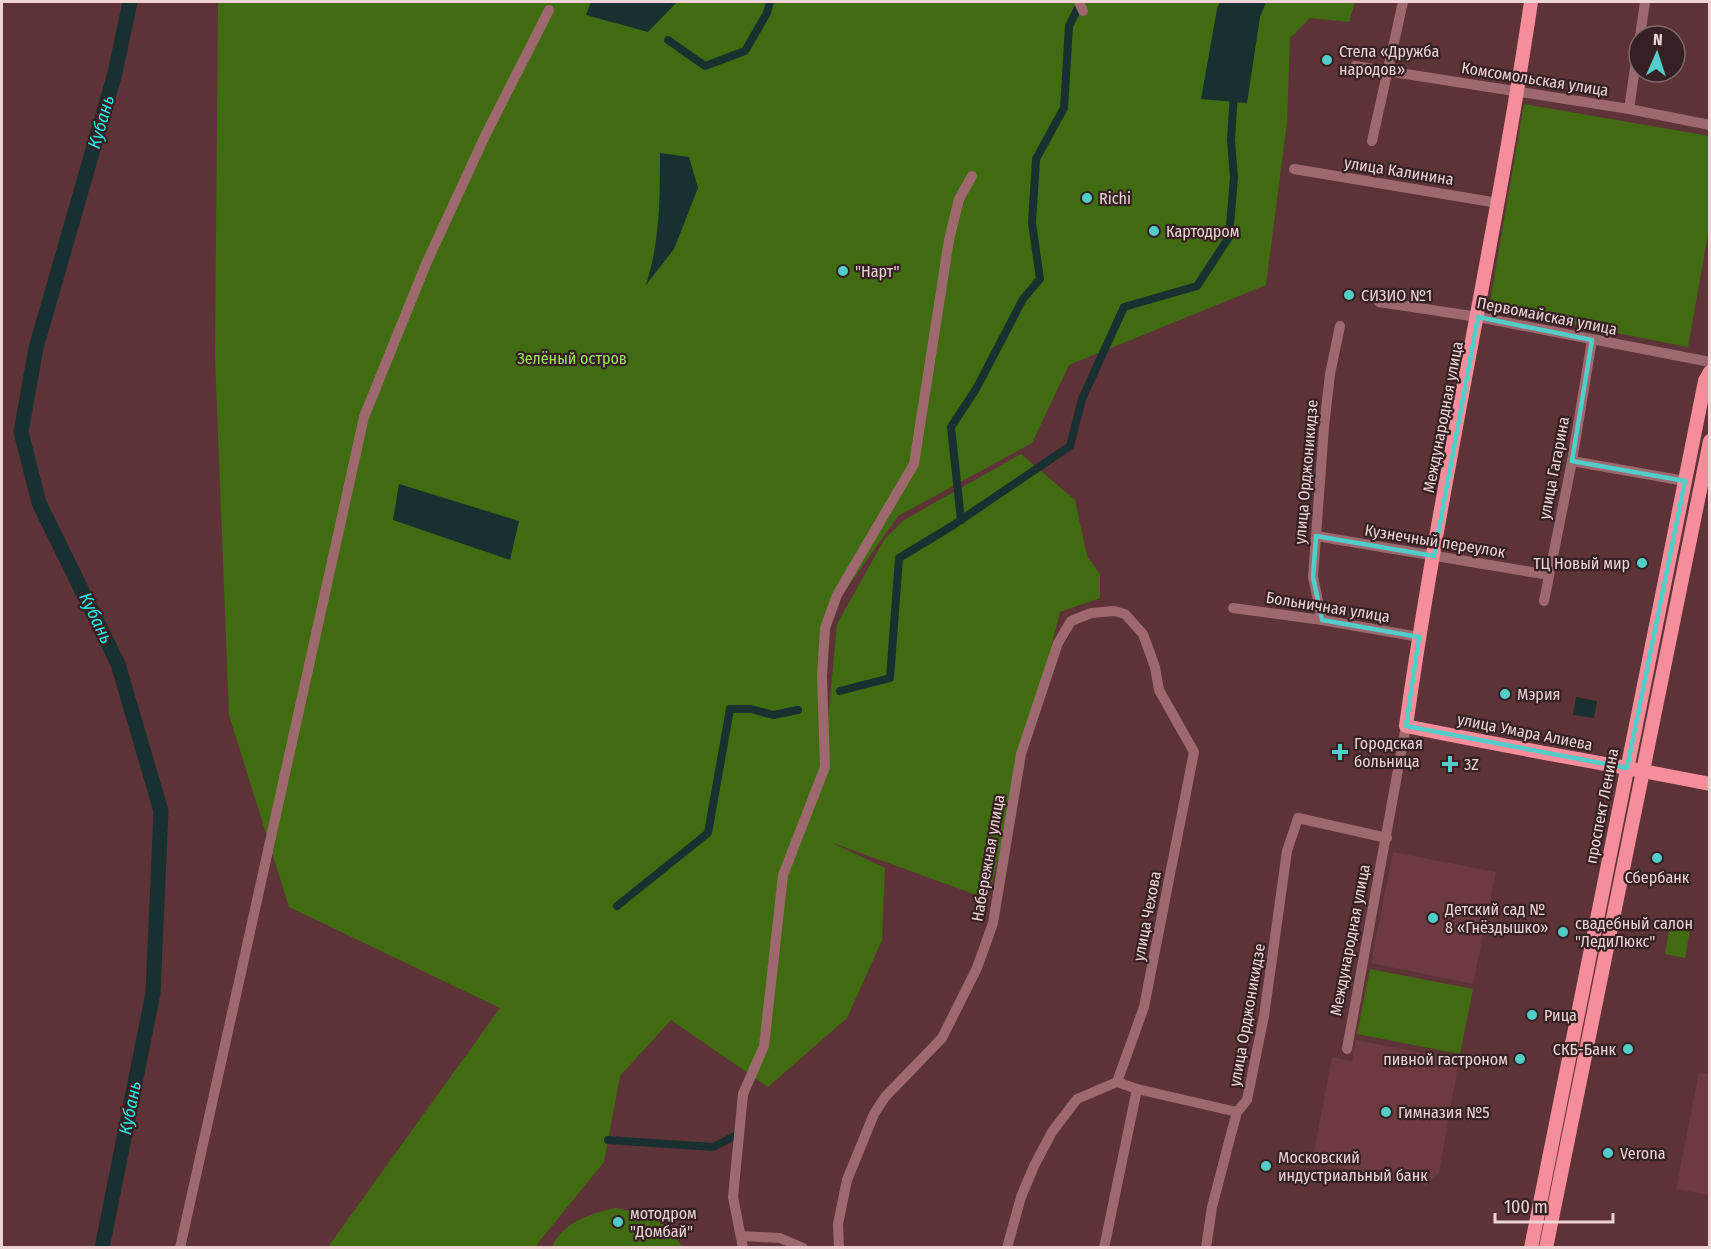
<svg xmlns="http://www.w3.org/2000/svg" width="1711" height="1249" viewBox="0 0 1711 1249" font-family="'Fira Sans Condensed',sans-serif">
	<rect width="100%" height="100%" fill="#5d3338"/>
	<g fill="#6c3a40">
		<path d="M1393 852 1496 872 1473 984 1371 963Z"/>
		<path d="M1356 1040 1459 1060 1439 1173 1426 1185 1312 1162 1332 1057 1352 1061Z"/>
		<path d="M1699 1072 1709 1074V1195L1676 1189Z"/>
	</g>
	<g fill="#406b11">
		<path d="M218 2H1355L1349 22 1310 18 1290 38 1287 122 1266 285 1069 365 1032 443 898 516 821 625 825 753 837 624 884 540 904 520 1021 454 1075 500 1087 556 1100 574V598L1060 612 988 899 830 842 885 868 882 940 847 1018 768 1087 671 1020 620 1076 604 1162 538 1243 536 1247H328L500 1008 289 907 229 715 215 357Z"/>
		<path d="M1524 104 1709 136V228L1688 347 1489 308Z"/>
		<path d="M1671 920 1691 924 1685 958 1665 954Z"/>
		<path d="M1370 969 1473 989 1460 1054 1357 1034Z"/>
		<path d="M615 1208C650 1215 662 1216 682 1247H552C563 1222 590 1214 615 1208Z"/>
	</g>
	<g fill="#18302f">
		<path d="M591 2H677L648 32 586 15Z"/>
		<path d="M1220 2H1266L1260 17 1247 103 1201 99 1217 9Z"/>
		<path d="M660 153 689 157 698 188 674 249 646 285C660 241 660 198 660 153Z"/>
		<path d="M399 484 519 521 510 560 393 520Z"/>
		<path d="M1576 697 1597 701 1594 718 1573 715Z"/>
	</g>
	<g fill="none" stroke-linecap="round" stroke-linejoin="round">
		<g stroke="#18302f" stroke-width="8">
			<path d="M668 40 705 66 745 51 767 13 770 2"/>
			<path d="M961 520 951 427 976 389 1023 299 1040 279 1032 223 1036 159 1064 108 1069 26 1081 2"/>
			<path d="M840 691 890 678 899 558 952 526 1070 446 1082 399 1124 307 1197 286 1229 237 1234 178 1231 140 1234 92"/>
			<path d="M617 906 708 833 730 709H751L773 715 798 710"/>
			<path d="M608 1140 713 1147 735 1136"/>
		</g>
		<path stroke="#18302f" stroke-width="15" d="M102 1248 153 993 161 811 118 664 39 503 21 432 36 348 115 73 130 2"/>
		<g stroke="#9d696f" stroke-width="10">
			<path d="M1079 2 1083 11"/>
			<path d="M1640 36 1645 2"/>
			<path d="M1355 66 1629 109 1710 125"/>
			<path d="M1629 109 1639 41"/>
			<path d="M1372 141 1403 2"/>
			<path d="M1294 169 1498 203"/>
			<path d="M1379 302 1478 317 1710 362"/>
			<path d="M1572 461 1685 481"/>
			<path d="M1316 536 1549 575"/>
			<path d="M1544 601 1572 461 1592 340"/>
			<path d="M1233 608 1322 620 1419 637"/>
			<path d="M1322 620 1313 577 1324 427 1330 374 1340 326"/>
			<path d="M1347 1049 1406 726"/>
			<path d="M741 1236 780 1238 803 1248"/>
			<path d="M180 1248 364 417 426 264 485 136 549 10"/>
			<path d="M743 1248 733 1197 743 1094 764 1046 783 875 825 767 822 676 825 628 837 595 914 464 949 240 959 199 972 176"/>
			<path d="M839 1248 838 1224 847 1180 874 1114 885 1097 942 1038 977 968 993 923 1021 754 1058 643 1071 621 1091 613 1114 611 1125 614 1143 634 1155 667 1159 690 1194 752 1144 1007 1117 1082"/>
			<path d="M1007 1248 1021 1197 1034 1166 1052 1132 1077 1099 1117 1082 1137 1089 1237 1112"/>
			<path d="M1104 1248 1137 1089"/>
			<path d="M1206 1248 1212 1207 1230 1138 1237 1112 1247 1100 1264 1016 1287 851 1298 818 1387 838"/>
		</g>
		<g stroke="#f58e9a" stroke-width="14">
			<path d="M1531 2C1495 244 1440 483 1406 726 1507 747 1609 764 1710 784"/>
			<path d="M1531 1248 1685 481 1705 381 1710 372"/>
			<path d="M1546 1248 1710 441"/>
		</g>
	</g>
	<path fill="none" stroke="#53cdca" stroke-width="4.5" stroke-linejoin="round" d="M1478 317 1592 340 1572 461 1685 481 1627 768 1406 726 1419 637 1322 620 1313 577 1316 536 1434 556Z"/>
	<g fill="#53cdca" stroke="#352123" stroke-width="2">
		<circle cx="1327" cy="60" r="6"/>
		<circle cx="1087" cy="198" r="6"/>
		<circle cx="1154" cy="231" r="6"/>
		<circle cx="843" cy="271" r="6"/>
		<circle cx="1349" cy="295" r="6"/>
		<circle cx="1642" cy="563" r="6"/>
		<circle cx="1505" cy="694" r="6"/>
		<path d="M1337 743h6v6h6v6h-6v6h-6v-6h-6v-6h6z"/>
		<path d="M1447 755h6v6h6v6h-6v6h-6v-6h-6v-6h6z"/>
		<circle cx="1657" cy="858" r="6"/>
		<circle cx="1433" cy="918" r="6"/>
		<circle cx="1563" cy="932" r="6"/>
		<circle cx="1532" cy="1015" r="6"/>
		<circle cx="1628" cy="1049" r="6"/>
		<circle cx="1520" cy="1059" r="6"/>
		<circle cx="1386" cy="1112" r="6"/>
		<circle cx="1608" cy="1153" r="6"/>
		<circle cx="1266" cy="1166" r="6"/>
		<circle cx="618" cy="1222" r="6"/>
	</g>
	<g text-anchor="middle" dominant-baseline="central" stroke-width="4.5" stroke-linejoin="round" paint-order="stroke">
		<g font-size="16" fill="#eed3d5" stroke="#352123" text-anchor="start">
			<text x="1339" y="51">Стела «Дружба<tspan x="1339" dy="18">народов»</tspan></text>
			<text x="1099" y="198">Richi</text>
			<text x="1166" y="231">Картодром</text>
			<text x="855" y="271">"Нарт"</text>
			<text x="1361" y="295">СИЗИО №1</text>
			<text x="1630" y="563" text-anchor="end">ТЦ Новый мир</text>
			<text x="1517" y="694">Мэрия</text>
			<text x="1354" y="743">Городская<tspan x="1354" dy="18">больница</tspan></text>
			<text x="1464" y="764">3Z</text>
			<text x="1657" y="877" text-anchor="middle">Сбербанк</text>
			<text x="1445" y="909">Детский сад №<tspan x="1445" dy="18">8 «Гнёздышко»</tspan></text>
			<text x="1575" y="923">свадебный салон<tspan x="1575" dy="18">"ЛедиЛюкс"</tspan></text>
			<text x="1544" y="1015">Рица</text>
			<text x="1616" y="1049" text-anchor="end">СКБ-Банк</text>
			<text x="1508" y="1059" text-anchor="end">пивной гастроном</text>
			<text x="1398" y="1112">Гимназия №5</text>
			<text x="1620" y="1153">Verona</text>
			<text x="1278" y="1157">Московский<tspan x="1278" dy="18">индустриальный банк</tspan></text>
			<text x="630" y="1213">мотодром<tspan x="630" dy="18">"Домбай"</tspan></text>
		</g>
		<g font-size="16" fill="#eed3d5" stroke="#352123">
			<text transform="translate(1535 79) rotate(9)">Комсомольская улица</text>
			<text transform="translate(1399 171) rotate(9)">улица Калинина</text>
			<text transform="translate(1547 316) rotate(11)">Первомайская улица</text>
			<text transform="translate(1443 417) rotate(-79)">Международная улица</text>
			<text transform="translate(1554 468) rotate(-79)">улица Гагарина</text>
			<text transform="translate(1306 472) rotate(-85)">улица Орджоникидзе</text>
			<text transform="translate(1435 541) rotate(9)">Кузнечный переулок</text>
			<text transform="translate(1328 607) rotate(9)">Больничная улица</text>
			<text transform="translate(1525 732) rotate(11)">улица Умара Алиева</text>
			<text transform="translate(1602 806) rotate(-79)">проспект Ленина</text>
			<text transform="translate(988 858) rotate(-80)">Набережная улица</text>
			<text transform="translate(1147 916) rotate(-79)">улица Чехова</text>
			<text transform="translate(1350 940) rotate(-79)">Международная улица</text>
			<text transform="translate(1247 1015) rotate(-80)">улица Орджоникидзе</text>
		</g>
		<g font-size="16" fill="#9ee462" stroke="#352123">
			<text x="572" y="358">Зелёный остров</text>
		</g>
		<g font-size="18" font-style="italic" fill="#24ece8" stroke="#352123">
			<text transform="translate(101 122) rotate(-74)">Кубань</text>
			<text transform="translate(96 618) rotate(64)">Кубань</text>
			<text transform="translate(130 1108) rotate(-79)">Кубань</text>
		</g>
	</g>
	<rect width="1711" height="1249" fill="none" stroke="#eed3d5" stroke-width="6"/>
	<g transform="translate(1657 54) rotate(3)"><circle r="28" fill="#352123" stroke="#7f686a" stroke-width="1.5"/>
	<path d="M0-4.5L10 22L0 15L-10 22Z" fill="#53cdca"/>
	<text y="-9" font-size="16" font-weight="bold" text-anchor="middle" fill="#eed3d5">N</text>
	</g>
	<path d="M1495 1213v9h118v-9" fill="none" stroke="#eed3d5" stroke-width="3"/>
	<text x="1504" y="1213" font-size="18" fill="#eed3d5" stroke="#352123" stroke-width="4.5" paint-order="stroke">100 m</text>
</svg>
